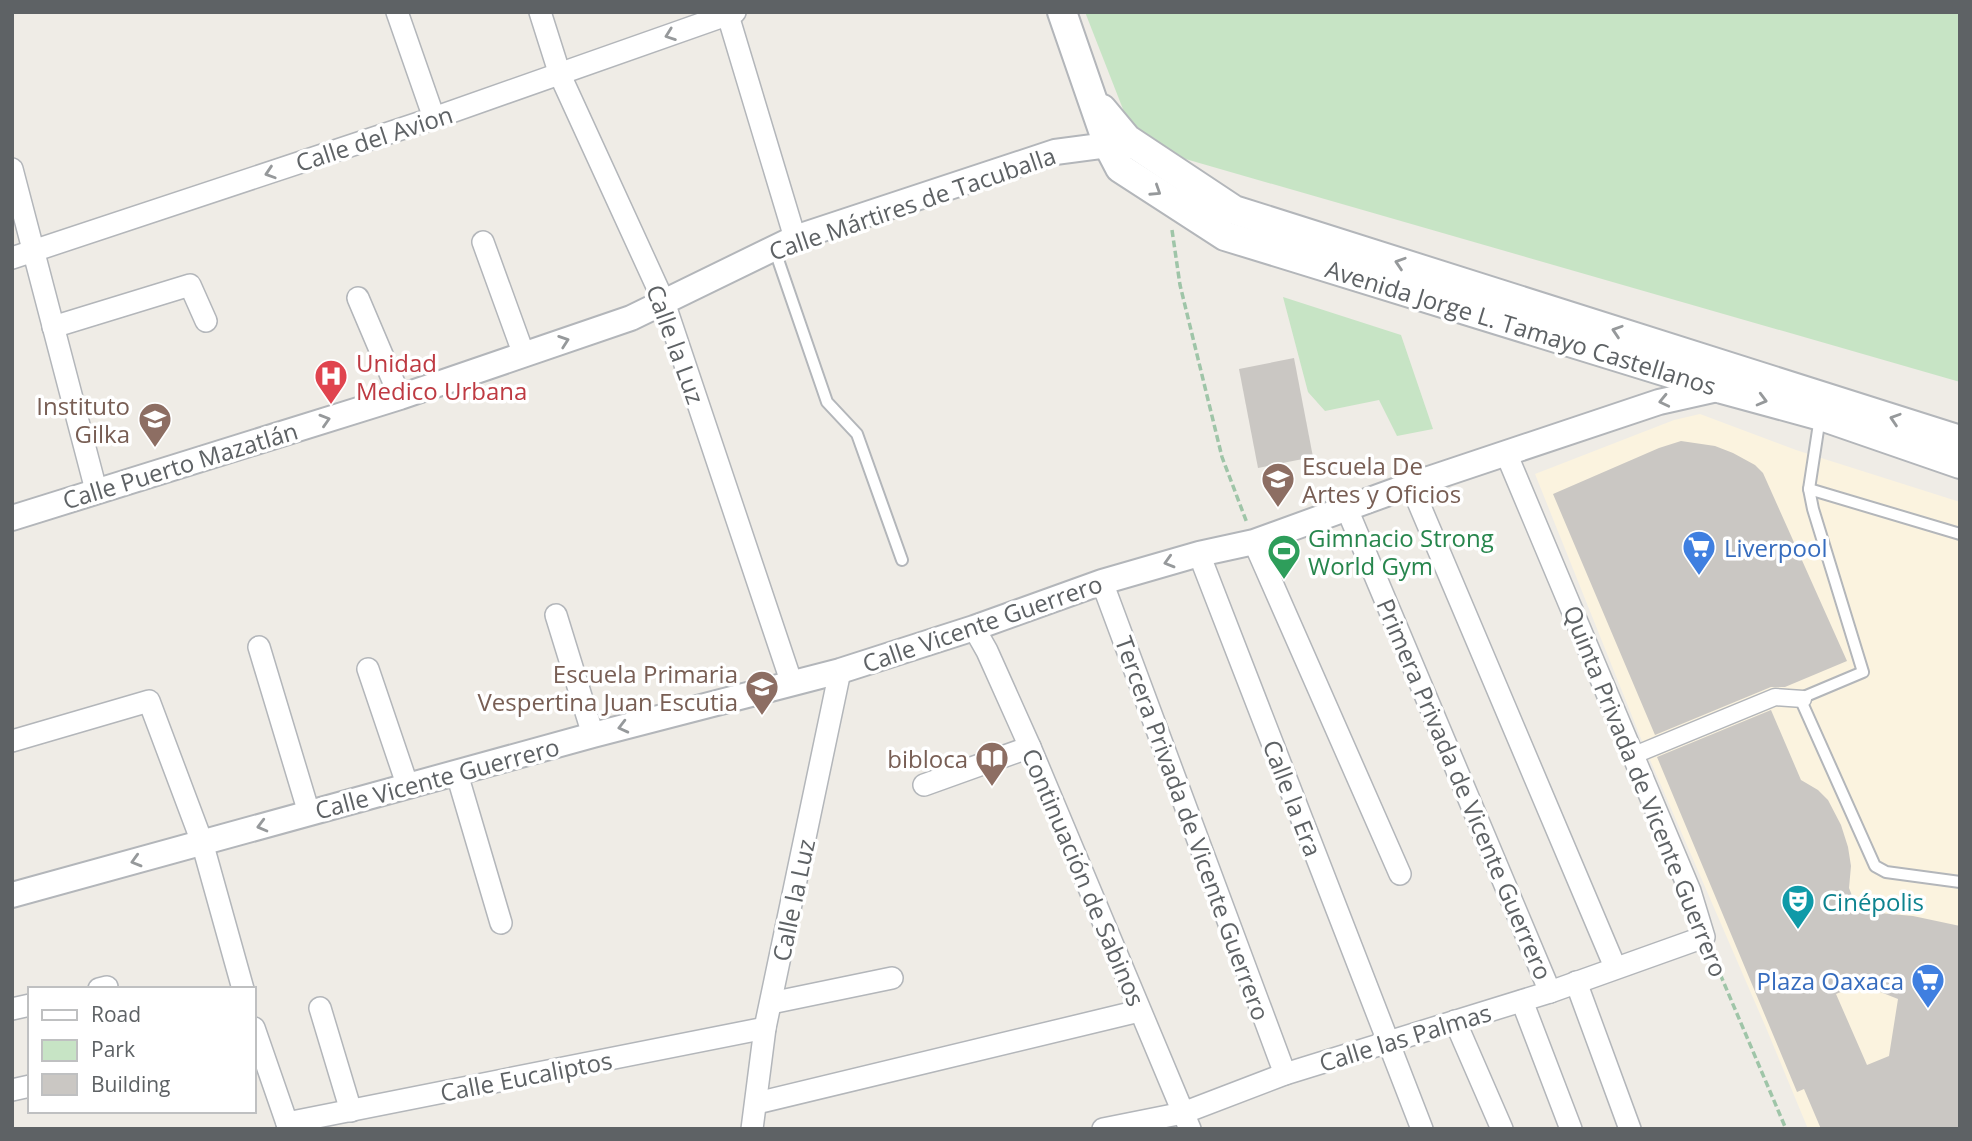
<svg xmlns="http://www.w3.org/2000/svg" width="1972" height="1141" viewBox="0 0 1972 1141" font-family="'Open Sans',sans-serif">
	<rect width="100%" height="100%" fill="#efece6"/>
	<path fill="#fbf3df" d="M1700 414 1796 450 1960 502V1129H1808L1767 1030 1644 746 1535 474 1674 420Z"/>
	<g fill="#c7e4c5">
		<path d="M1085 12H1960V382L1137 145Z"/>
		<path d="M1283 297 1401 335 1433 429 1397 436 1379 400 1325 411 1308 392Z"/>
	</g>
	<g fill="#cac7c3" fill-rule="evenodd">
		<path d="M1294 358 1313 457 1258 468 1239 369Z"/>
		<path d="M1681 441 1715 446 1733 453 1755 465 1763 473 1847 661 1785 687H1771L1655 735 1553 494 1659 448Z"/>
		<path d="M1771 710 1801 780 1818 790 1828 800 1841 825 1848 847 1851 866 1849 888 1858 911 1913 916 1960 926V1129H1821L1804 1089 1797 1092 1657 757ZM1860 984 1898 999 1889 1056 1867 1065 1836 994Z"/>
	</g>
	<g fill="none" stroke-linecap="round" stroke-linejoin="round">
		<defs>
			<g id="service">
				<path d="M774 248 827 402 857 434 902 560"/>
				<path d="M1820 417 1809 489 1813 509 1863 672 1806 696 1803 699V705L1875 866 1886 872 1960 882"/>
				<path d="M1809 489 1960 534"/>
			</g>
			<path id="pedestrian" d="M1632 756 1775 697 1803 699"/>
			<g id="minor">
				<path d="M397 12 434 118"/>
				<path d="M540 12 560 75 664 302 792 684"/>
				<path d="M727 12 795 238"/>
				<path d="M12 169 96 490"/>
				<path d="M483 242 524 355"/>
				<path d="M12 258 434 118 735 12"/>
				<path d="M358 298 400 397"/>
				<path d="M53 327 190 285 206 321"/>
				<path d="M1411 485 1615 967"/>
				<path d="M1347 509 1550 992"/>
				<path d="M1254 542 1400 874"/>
				<path d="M1199 554 1422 1129"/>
				<path d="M1102 582 1285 1074"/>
				<path d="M556 615 593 735"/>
				<path d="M974 628 987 651 1030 747 1190 1129"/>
				<path d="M259 647 309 813"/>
				<path d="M368 669 408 787"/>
				<path d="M12 741 149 701 202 842 243 989"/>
				<path d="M457 774 501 923"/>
				<path d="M924 785 1030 747"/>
				<path d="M1576 982 1630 1129"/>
				<path d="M99 989 107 987"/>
				<path d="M1522 1001 1571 1129"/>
				<path d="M771 1003 892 978"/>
				<path d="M320 1008 351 1111"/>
				<path d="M12 1009 30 1005"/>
				<path d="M1455 1021 1502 1129"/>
				<path d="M254 1028 289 1129"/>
				<path d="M12 1090 30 1086"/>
				<path d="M757 1103 1139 1011"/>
				<path d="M287 1123 765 1028"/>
				<path d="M752 1129 765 1028 840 671"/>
				<path d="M1103 1129 1183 1113 1285 1074 1550 992 1704 937 1690 891 1506 453"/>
			</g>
			<g id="tertiary">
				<path d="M12 518 400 397 631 318 795 238 1055 152 1108 145 1126 140"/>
				<path d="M12 895 593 735 840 671 974 628 1102 582 1199 554 1254 542 1411 485 1659 402 1726 387"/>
			</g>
			<g id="secondary">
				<path d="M1062 12 1108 145 1120 168 1225 236 1722 389 1821 416 1960 464"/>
				<path d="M1102 109 1127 139 1234 210 1960 440"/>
			</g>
		</defs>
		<use href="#service" stroke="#b3b6ba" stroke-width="14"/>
		<use href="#pedestrian" stroke="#b3b6ba" stroke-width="19"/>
		<use href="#minor" stroke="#b3b6ba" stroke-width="24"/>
		<use href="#tertiary" stroke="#b3b6ba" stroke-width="28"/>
		<use href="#secondary" stroke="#b3b6ba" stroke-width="32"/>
		<g stroke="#9fc5a8" stroke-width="3.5" stroke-dasharray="7 3.5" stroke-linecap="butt">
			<path d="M1172 230 1180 285 1222 457 1247 523"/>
			<path d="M1712 955 1786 1129"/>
		</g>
		<use href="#service" stroke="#fff" stroke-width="10"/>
		<use href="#pedestrian" stroke="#fff" stroke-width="16"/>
		<use href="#minor" stroke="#fff" stroke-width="21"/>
		<use href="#tertiary" stroke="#fff" stroke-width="24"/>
		<use href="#secondary" stroke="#fff" stroke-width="28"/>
	</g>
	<defs><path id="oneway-chevron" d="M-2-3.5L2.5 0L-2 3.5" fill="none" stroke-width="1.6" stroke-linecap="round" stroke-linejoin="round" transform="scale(1.75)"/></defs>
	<g stroke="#96999b">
		<use href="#oneway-chevron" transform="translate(670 35) rotate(160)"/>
		<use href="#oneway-chevron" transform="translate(270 173) rotate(162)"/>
		<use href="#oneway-chevron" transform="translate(1156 191) rotate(33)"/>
		<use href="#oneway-chevron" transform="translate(1400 263) rotate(-162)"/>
		<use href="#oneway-chevron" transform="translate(1617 331) rotate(-162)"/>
		<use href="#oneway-chevron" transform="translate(564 341) rotate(-19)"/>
		<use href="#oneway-chevron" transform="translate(1762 400) rotate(15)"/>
		<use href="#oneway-chevron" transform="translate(1664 401) rotate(167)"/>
		<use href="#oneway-chevron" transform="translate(1895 419) rotate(-162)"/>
		<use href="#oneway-chevron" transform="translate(325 420) rotate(-17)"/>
		<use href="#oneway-chevron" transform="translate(1169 562) rotate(164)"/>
		<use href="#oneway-chevron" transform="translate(623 727) rotate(166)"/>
		<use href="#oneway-chevron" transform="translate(262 826) rotate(165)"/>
		<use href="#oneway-chevron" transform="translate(136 861) rotate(164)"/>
	</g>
	<defs>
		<symbol id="hospital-pin" viewBox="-11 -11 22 30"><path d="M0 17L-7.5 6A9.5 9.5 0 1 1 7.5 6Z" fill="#e0444e" stroke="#fff"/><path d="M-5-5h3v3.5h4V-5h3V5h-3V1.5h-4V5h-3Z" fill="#fff"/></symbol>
		<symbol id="school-pin" viewBox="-11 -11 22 30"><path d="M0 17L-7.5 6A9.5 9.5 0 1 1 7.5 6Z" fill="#8d6e63" stroke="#fff"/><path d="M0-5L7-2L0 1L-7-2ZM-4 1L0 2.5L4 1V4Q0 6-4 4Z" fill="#fff"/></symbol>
		<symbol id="university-pin" viewBox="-11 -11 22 30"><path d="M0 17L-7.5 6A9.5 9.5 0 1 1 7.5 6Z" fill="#8d6e63" stroke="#fff"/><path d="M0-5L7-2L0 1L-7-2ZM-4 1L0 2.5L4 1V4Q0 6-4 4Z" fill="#fff"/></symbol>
		<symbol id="supermarket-pin" viewBox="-11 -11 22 30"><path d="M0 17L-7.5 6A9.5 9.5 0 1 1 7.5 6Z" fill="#3f7fe0" stroke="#fff"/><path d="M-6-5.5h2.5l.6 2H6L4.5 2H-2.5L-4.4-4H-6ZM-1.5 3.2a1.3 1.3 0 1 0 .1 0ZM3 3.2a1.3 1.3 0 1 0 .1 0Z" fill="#fff"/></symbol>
		<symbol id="stadium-pin" viewBox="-11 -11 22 30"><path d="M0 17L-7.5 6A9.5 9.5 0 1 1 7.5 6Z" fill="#2e9e5b" stroke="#fff"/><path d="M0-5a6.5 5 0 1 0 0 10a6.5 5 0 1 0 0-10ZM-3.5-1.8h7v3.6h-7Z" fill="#fff"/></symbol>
		<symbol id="library-pin" viewBox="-11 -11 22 30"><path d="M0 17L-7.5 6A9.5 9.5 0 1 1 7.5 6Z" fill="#8d6e63" stroke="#fff"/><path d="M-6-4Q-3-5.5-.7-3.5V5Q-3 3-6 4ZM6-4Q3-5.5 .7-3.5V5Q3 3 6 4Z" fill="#fff"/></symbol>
		<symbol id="theatre-pin" viewBox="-11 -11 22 30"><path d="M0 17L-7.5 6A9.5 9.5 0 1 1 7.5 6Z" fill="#0f9aa8" stroke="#fff"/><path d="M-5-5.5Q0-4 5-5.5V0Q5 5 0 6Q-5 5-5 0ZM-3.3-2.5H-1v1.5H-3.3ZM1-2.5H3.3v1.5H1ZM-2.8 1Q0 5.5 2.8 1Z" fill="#fff"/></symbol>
	</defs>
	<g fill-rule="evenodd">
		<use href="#hospital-pin" x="312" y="357" width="38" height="52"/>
		<use href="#school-pin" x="136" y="400" width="38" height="52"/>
		<use href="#university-pin" x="1259" y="460" width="38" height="52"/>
		<use href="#supermarket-pin" x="1680" y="528" width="38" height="52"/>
		<use href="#stadium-pin" x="1265" y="532" width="38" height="52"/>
		<use href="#school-pin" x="743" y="668" width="38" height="52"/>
		<use href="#library-pin" x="973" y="739" width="38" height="52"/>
		<use href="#theatre-pin" x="1779" y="882" width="38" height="52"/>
		<use href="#supermarket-pin" x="1909" y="961" width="38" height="52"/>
	</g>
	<g text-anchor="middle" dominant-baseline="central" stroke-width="7" stroke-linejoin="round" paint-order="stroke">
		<g font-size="24" fill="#5e6265" stroke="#fff">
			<text transform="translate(374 138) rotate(-18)">Calle del Avion</text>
			<text transform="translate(912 203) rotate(-19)">Calle Mártires de Tacuballa</text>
			<text transform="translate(1521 327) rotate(17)">Avenida Jorge L. Tamayo Castellanos</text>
			<text transform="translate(676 344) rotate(70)">Calle la Luz</text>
			<text transform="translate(180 465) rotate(-17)">Calle Puerto Mazatlán</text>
			<text transform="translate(982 623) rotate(-19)">Calle Vicente Guerrero</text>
			<text transform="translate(437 778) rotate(-15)">Calle Vicente Guerrero</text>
			<text transform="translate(1465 789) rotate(67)">Primera Privada de Vicente Guerrero</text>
			<text transform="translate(1646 791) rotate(68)">Quinta Privada de Vicente Guerrero</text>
			<text transform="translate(1293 798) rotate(69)">Calle la Era</text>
			<text transform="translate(1193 828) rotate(70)">Tercera Privada de Vicente Guerrero</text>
			<text transform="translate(1084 877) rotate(67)">Continuación de Sabinos</text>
			<text transform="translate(793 900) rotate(-78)">Calle la Luz</text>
			<text transform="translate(1405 1037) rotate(-17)">Calle las Palmas</text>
			<text transform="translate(526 1076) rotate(-11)">Calle Eucaliptos</text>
		</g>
		<g font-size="24" fill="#be3a42" stroke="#fff" text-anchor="start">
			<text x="356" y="362">Unidad<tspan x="356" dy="28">Medico Urbana</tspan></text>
		</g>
		<g font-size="24" fill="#785e54" stroke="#fff" text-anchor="end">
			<text x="130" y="405">Instituto<tspan x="130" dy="28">Gilka</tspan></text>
			<text x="1302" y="465" text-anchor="start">Escuela De<tspan x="1302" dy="28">Artes y Oficios</tspan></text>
			<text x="738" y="673">Escuela Primaria<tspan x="738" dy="28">Vespertina Juan Escutia</tspan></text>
			<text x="968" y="758">bibloca</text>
		</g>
		<g font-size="24" fill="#27864d" stroke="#fff" text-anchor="start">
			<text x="1308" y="537">Gimnacio Strong<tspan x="1308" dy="28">World Gym</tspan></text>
		</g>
		<g font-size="24" fill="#366cbe" stroke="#fff" text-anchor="start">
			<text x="1724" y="547">Liverpool</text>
			<text x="1904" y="980" text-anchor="end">Plaza Oaxaca</text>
		</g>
		<g font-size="24" fill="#0d838f" stroke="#fff" text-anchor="start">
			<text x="1822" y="901">Cinépolis</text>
		</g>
	</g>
	<rect width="1972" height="1141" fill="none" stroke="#5e6265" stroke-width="28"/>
	<rect x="28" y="987" width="228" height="126" fill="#ffffff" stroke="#bfc0c1" stroke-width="2"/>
	<rect x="42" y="1010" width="35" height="10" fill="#ffffff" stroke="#bfc0c1" stroke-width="2"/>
	<text x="91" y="1022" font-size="21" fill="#5e6265">Road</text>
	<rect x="42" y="1040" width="35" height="21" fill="#c7e4c5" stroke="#bfc0c1" stroke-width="2"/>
	<text x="91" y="1057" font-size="21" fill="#5e6265">Park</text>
	<rect x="42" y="1074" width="35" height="21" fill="#cac7c3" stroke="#bfc0c1" stroke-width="2"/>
	<text x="91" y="1092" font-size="21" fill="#5e6265">Building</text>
</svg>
